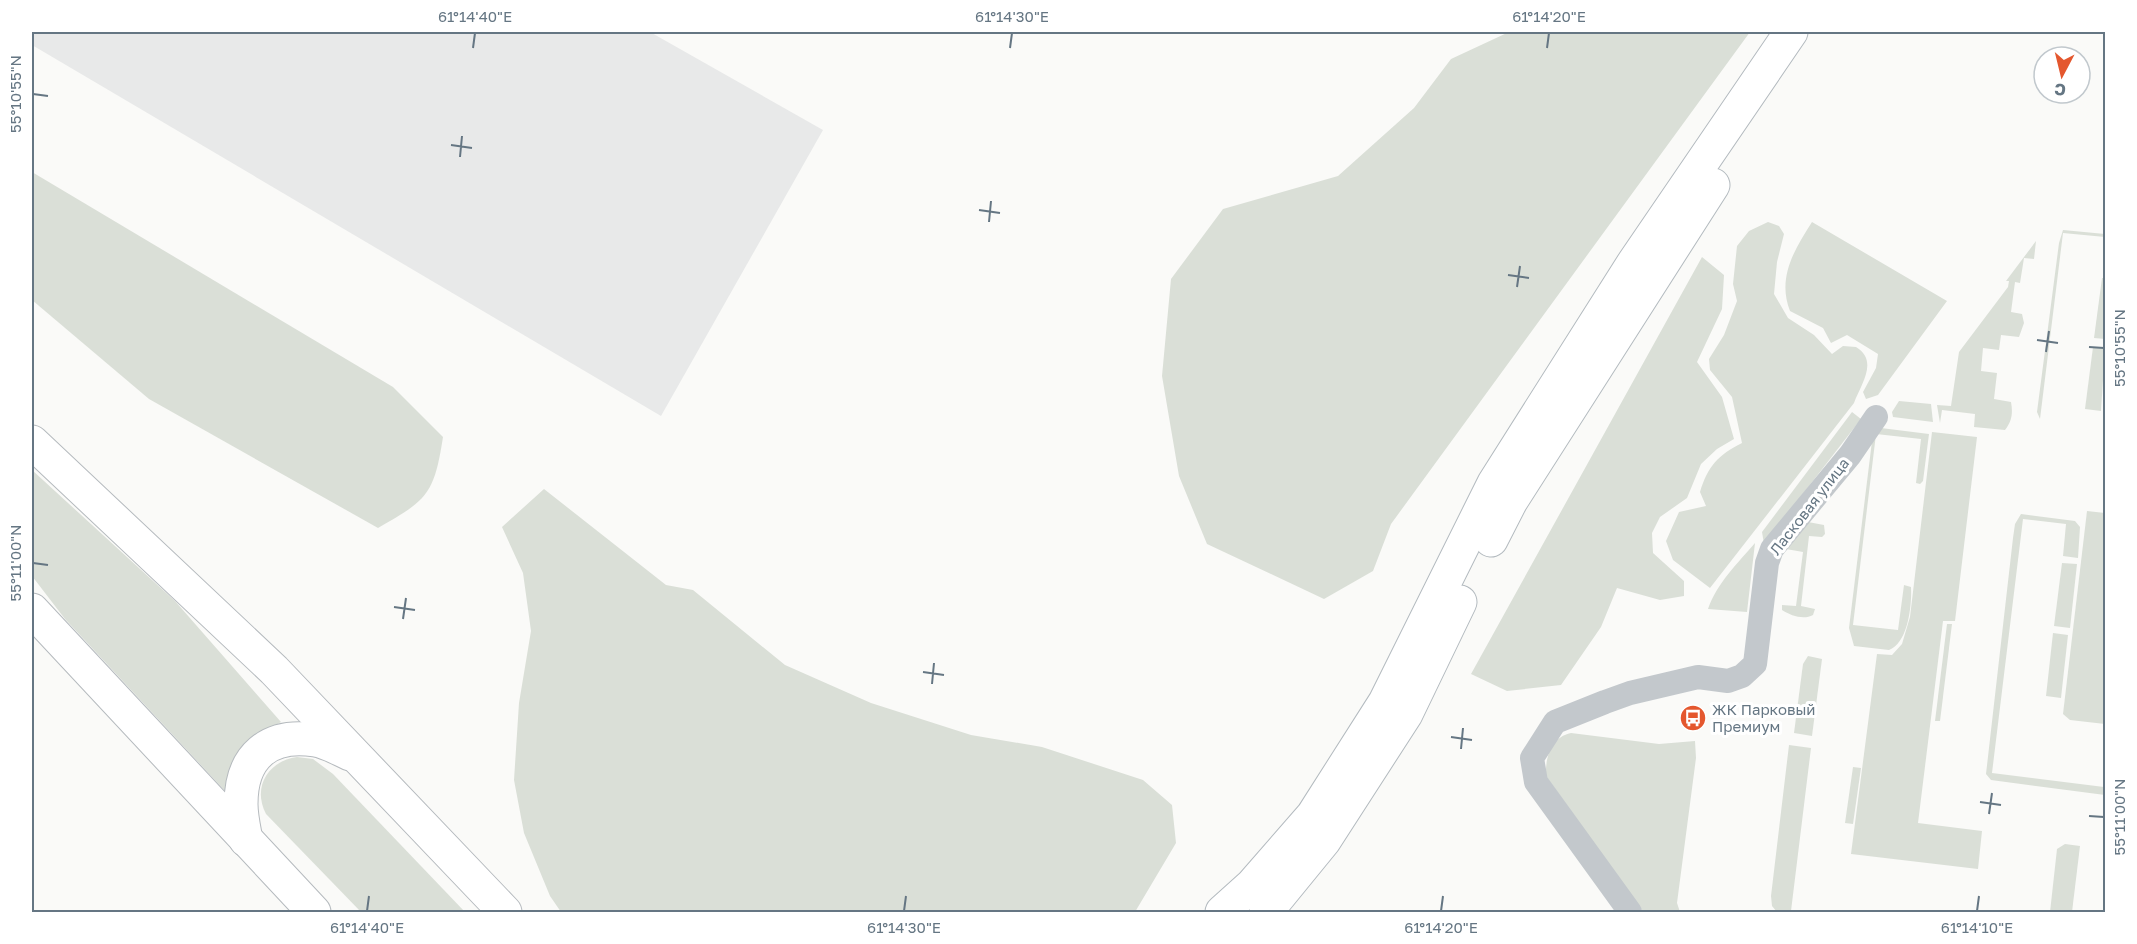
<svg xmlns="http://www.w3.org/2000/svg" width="2137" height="944" viewBox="0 0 2137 944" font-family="'Golos Text',sans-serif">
	<rect width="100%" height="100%" fill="#fafaf8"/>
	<path fill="#e8e9e9" d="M32 32H650L823 130 661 416 32 45Z"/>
	<g fill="#dadfd7">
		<path d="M1509 32H1750L1391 524 1373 571 1324 599 1207 544 1179 476 1162 376 1171 279 1223 209 1338 176 1414 108 1451 59Z"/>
		<path d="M32 172 393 387 443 437C434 495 427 500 378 528L149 399 32 300Z"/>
		<path d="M1768 222 1779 226 1784 234 1777 262 1774 294 1788 318 1814 335 1832 354 1843 346 1856 347C1879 361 1861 384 1854 403L1710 588 1673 560 1666 541 1679 512 1706 506 1700 492C1708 466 1718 455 1742 443L1732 397 1710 370 1709 359 1724 335 1737 301 1733 284 1737 246 1749 231Z"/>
		<path d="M1812 222 1947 301 1878 395 1866 399 1863 392 1876 368 1878 354 1847 335 1831 343 1823 328 1790 311C1777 278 1794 250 1812 222Z"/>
		<path d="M2063 230 2105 234V237L2063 233 2040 419 2037 412 2059 243Z"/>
		<path d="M2036 241 2034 259 2024 258 2020 283 2015 282 2011 312 2022 314 2024 323 2019 337 2001 335 1999 350 1983 348 1981 371 1997 373 1994 399 2011 402C2013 413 2012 421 2005 430L1974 427 1975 414 1942 410 1940 423 1937 405 1951 406 1959 352 2008 287 2009 281H2006Z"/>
		<path d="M1702 257 1724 275 1722 309 1697 362 1722 397 1734 439 1717 449 1701 464 1687 498 1660 517 1652 533 1653 553 1684 581V596L1660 600 1617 588 1601 627 1561 685 1507 691 1471 674Z"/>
		<path d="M2102 278H2105V339L2094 338Z"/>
		<path d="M2093 347 2105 349 2101 411 2085 409Z"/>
		<path d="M1899 401 1931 404 1933 422 1893 417 1892 412Z"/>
		<path d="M1852 412 1861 419 1764 544 1762 532Z"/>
		<path d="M1881 428 1929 434 1923 481 1920 484 1916 483 1921 439 1876 434 1853 625 1898 630 1904 585 1911 587C1912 605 1908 643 1889 650L1854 646 1849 628 1873 433Z"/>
		<path d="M1932 432 1977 437 1955 621H1943L1918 823 1982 831 1978 869 1851 854 1877 654 1892 655 1902 644 1910 617Z"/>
		<path d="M32 470 175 601 281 722 249 741 226 792 65 619 32 576Z"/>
		<path d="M544 489 666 585 693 590 785 665 871 703 971 735 1042 747 1143 780 1172 805 1176 843 1135 912H561L550 896 524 833 514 780 519 703 531 631 523 573 502 527Z"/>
		<path d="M2087 511 2105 513V724L2070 720 2063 714Z"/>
		<path d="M2021 514 2075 521 2080 527 2078 558 2063 556 2066 524 2023 519 1992 773 2104 787 2105 781V795L1991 780 1986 774 2013 538 2015 524Z"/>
		<path d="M1808 522 1824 525 1825 534 1822 537 1809 536 1801 606 1815 609 1813 615C1804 620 1791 616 1782 610V605L1796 606 1803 552 1786 549Z"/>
		<path d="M1755 543 1747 612 1708 609C1717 583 1738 563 1755 543Z"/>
		<path d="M2062 563 2077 564 2070 628 2054 626Z"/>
		<path d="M1947 624H1952L1940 721H1935Z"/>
		<path d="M2053 633 2068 635 2061 698 2046 696Z"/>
		<path d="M1808 656 1822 659 1812 736 1794 733 1803 664Z"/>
		<path d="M1571 733 1659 744 1695 741 1696 758 1677 903 1680 912H1643L1546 776C1545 758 1551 737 1571 733Z"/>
		<path d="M1789 745 1811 748 1791 911 1801 912H1777L1772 906 1771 896Z"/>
		<path d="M297 757 313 759 333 774 465 912H361L266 814C252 787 268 761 297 757Z"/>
		<path d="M1853 767 1861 768 1853 824 1845 823Z"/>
		<path d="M2065 844 2080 846 2072 912H2050L2057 849Z"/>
	</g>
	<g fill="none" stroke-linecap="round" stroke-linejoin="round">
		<defs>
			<g id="secondary">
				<path d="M1491 540 1511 501 1713 185"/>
				<path d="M1222 912 1252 885 1313 815 1385 702 1494 483 1634 262 1791 32"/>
				<path d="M1266 912 1324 841 1406 714 1460 602"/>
			</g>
			<g id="primary">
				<path d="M32 442 274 670 505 912"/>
				<path d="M32 610 314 912"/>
				<path d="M246 840C244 829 241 816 241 804 241 756 269 733 315 740 327 742 339 749 350 754"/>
			</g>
		</defs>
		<use href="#secondary" stroke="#b3babf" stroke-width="35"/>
		<use href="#primary" stroke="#b5babe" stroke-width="35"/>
		<path stroke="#c3c8cc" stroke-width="24" d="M1630 912 1536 782 1532 758 1555 722 1605 702 1630 693 1698 677 1728 681 1742 676 1755 664 1767 563 1772 549 1850 455 1876 417"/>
		<use href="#secondary" stroke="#fff" stroke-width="33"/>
		<use href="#primary" stroke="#fff" stroke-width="33"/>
	</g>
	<path fill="none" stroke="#657683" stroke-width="2" d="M473 48 475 33M1010 48 1012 33M1547 48 1549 33M33 94 48 96M451 145 472 148M460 157 462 136M979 210 1000 213M989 222 991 201M1508 275 1529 278M1517 287 1520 266M2037 340 2058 343M2089 347 2104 348M2046 352 2049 331M33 563 48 565M394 607 415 610M403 619 406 598M923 672 944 675M932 684 934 663M1451 737 1472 740M1461 749 1463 728M1980 802 2001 805M1989 814 1992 793M2089 816 2104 817M367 911 369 896M904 911 906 896M1441 911 1443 896M1977 911 1979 896"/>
	<defs>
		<symbol id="bus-disc" viewBox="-11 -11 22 22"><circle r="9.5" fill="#e4572e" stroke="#fff"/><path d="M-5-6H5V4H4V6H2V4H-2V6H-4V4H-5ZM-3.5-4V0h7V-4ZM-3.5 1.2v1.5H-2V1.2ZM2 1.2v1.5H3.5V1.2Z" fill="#fff"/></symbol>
	</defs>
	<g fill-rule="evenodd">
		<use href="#bus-disc" x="1678" y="703" width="30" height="30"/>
	</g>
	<g text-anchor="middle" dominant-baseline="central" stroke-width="6" stroke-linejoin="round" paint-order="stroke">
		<g font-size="15" fill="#657683" stroke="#fff">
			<text transform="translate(1809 506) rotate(-52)">Ласковая улица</text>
		</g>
		<g font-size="15" fill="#657683" stroke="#fff" text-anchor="start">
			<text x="1712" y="709">ЖК Парковый<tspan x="1712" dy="17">Премиум</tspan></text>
		</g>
	</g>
	<rect width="2137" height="944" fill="none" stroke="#ffffff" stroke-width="66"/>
	<g transform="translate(2062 75) rotate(187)"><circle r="28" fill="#ffffff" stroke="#c1c8cd" stroke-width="1.5"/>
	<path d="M0-4.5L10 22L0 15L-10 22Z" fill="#e4572e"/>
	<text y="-9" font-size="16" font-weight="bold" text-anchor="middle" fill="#657683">С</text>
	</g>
	<rect x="33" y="33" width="2071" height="878" fill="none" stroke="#657683" stroke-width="2"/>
	<g font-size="15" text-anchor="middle" fill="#657683">
		<text x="475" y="22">61°14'40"E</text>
		<text x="1012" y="22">61°14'30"E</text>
		<text x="1549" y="22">61°14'20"E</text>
		<text transform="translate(16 94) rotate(-90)" y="5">55°10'55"N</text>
		<text transform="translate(2120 348) rotate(-90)" y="5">55°10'55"N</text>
		<text transform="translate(16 563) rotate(-90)" y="5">55°11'00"N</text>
		<text transform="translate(2120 817) rotate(-90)" y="5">55°11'00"N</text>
		<text x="367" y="933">61°14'40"E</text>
		<text x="904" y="933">61°14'30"E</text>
		<text x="1441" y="933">61°14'20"E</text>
		<text x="1977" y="933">61°14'10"E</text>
	</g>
</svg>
